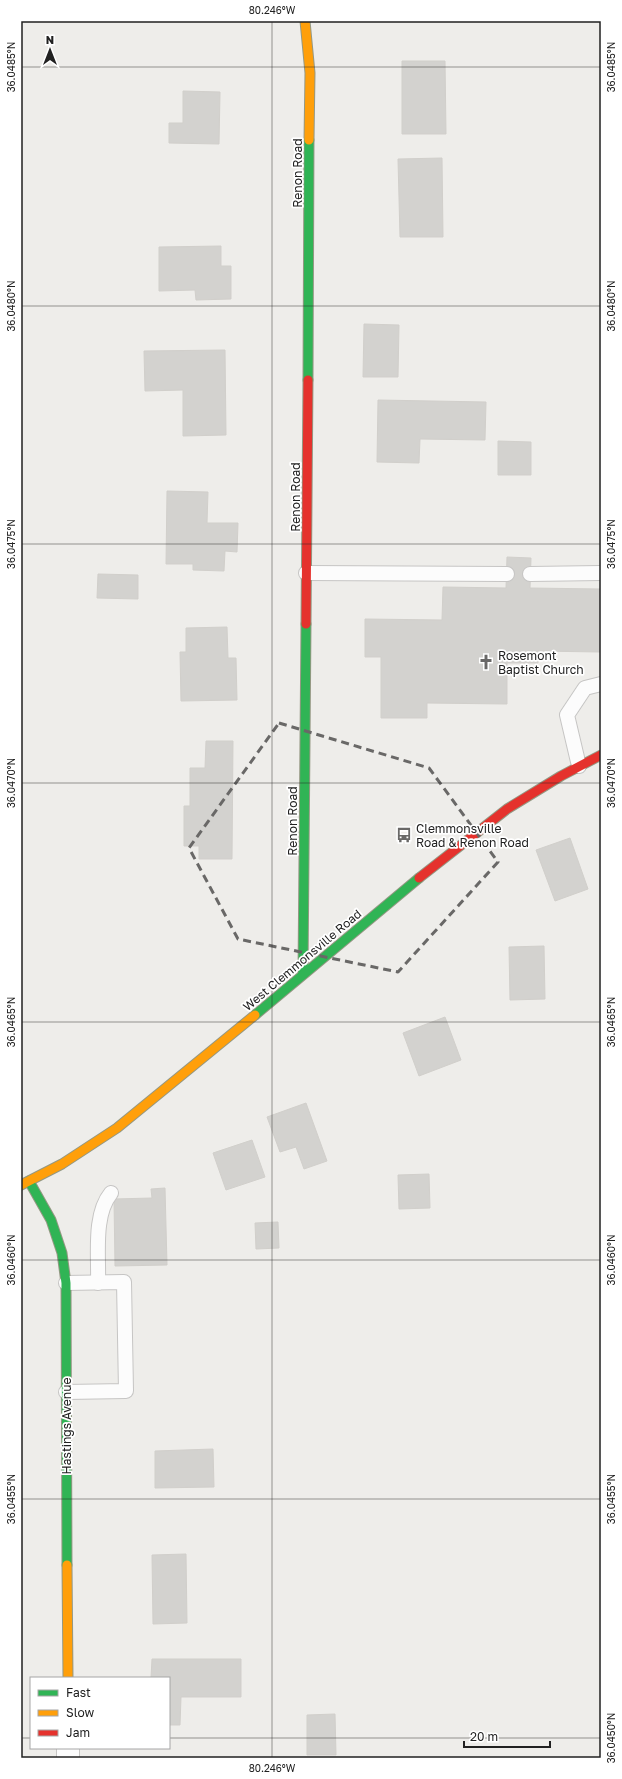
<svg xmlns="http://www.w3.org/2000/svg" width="622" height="1779" viewBox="0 0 622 1779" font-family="'Golos Text',sans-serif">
	<rect width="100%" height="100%" fill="#eeedea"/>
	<g fill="#d3d2cf" stroke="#d1cfcb">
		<path d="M402 61H445L446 134H402Z"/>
		<path d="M183 91 220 92 219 144 169 143V123H183Z"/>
		<path d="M442 158 443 237H400L398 159Z"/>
		<path d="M221 246V266H231V299L196 300 195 290 159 291V247Z"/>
		<path d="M364 324 399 325 398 377H363Z"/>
		<path d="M225 350 226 435 183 436V390L145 391 144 351Z"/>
		<path d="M378 400 486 402 485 440 420 439 419 463 377 462Z"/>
		<path d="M498 441 531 442V475H498Z"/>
		<path d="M167 491 208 492 207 523H238L237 552 225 551 224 571 193 570V564H166Z"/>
		<path d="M507 557 531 558 530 588 600 589V652L538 651V663H507V704L427 703V718H381V657H365V619L442 620 443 587 506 588Z"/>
		<path d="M98 574 138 575V599L97 598Z"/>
		<path d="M227 627 228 658H236L237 700 181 701 180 652H186V628Z"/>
		<path d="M206 741H233L232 859H199V846H184V806H190V768H205Z"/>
		<path d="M570 838 588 889 555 901 536 850Z"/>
		<path d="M544 946 545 999 510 1000 509 947Z"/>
		<path d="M445 1017 461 1060 419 1076 403 1033Z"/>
		<path d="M306 1103 327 1161 304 1169 296 1147 280 1152 267 1117Z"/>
		<path d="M252 1140 265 1177 226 1190 213 1153Z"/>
		<path d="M429 1174 430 1208 399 1209 398 1175Z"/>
		<path d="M165 1188 167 1265 115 1266 114 1199 152 1198 151 1189Z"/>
		<path d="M278 1222 279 1248 256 1249 255 1223Z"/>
		<path d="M213 1449 214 1487 155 1488V1451Z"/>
		<path d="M186 1554 187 1623 153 1624 152 1555Z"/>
		<path d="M152 1659H241V1697H181L180 1725H169V1678H151Z"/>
		<path d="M335 1714 336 1755H307V1715Z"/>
	</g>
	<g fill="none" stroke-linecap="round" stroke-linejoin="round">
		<defs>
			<g id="lane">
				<path d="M306 573 507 574"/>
				<path d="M530 574 601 573"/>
				<path d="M579 766 567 715 585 688 601 684"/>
				<path d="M66 1283 124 1282 126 1391 66 1392"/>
				<path d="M98 1283C99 1255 93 1215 111 1193"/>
			</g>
			<path id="street" d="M68 1748V1758"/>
			<g id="fast">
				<path d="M308 380 309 140"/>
				<path d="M303 974 306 624"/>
				<path d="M255 1015 419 878"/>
				<path d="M29 1181 51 1220 62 1253 66 1283 67 1565"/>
			</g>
			<g id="slow">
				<path d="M305 21 310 73 309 140"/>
				<path d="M21 1185 62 1164 117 1128 255 1015"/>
				<path d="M67 1565 68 1678"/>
			</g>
			<g id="jam">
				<path d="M306 624 308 380"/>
				<path d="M419 878 507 809 561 776 601 755"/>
			</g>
		</defs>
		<use href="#lane" stroke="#c6c5c4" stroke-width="16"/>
		<use href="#street" stroke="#c6c5c4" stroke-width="24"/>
		<use href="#fast" stroke="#949883" stroke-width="11"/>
		<use href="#slow" stroke="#949883" stroke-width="11"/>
		<use href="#jam" stroke="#949883" stroke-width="11"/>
		<use href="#lane" stroke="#fcfcfc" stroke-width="14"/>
		<use href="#street" stroke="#fcfcfc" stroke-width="22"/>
		<use href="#fast" stroke="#30b455" stroke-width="9"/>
		<use href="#slow" stroke="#ff9f0a" stroke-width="9"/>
		<use href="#jam" stroke="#e5322d" stroke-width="9"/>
	</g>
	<path fill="none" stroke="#696867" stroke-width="3" stroke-dasharray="8 5" stroke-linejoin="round" d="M279 723 429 768 498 862 398 972 238 939 189 848Z"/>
	<path fill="none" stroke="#212121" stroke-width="1" stroke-opacity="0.45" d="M272 21V1758M21 67H601M21 306H601M21 544H601M21 783H601M21 1022H601M21 1260H601M21 1499H601M21 1738H31M169 1738H601"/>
	<defs>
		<symbol id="church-bare" viewBox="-9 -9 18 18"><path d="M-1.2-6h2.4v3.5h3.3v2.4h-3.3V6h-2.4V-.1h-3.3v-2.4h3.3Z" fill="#696867" stroke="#fff" stroke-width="2.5" paint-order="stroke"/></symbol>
		<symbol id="bus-bare" viewBox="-9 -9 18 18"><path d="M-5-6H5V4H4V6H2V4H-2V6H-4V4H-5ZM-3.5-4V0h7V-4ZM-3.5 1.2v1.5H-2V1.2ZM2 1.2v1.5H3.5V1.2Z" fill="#696867" stroke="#fff" stroke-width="2.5" paint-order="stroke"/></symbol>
	</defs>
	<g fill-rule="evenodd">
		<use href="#church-bare" x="475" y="651" width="22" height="22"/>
		<use href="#bus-bare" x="393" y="824" width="22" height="22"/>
	</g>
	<g text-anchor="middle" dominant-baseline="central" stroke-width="3.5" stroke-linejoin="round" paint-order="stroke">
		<g font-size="12" fill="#212121" stroke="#fff">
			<text transform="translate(297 173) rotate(-90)">Renon Road</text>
			<text transform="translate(295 497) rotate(-90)">Renon Road</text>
			<text transform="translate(292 821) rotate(-90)">Renon Road</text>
			<text transform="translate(302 960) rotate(-40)">West Clemmonsville Road</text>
			<text transform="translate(66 1426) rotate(-90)">Hastings Avenue</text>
		</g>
		<g font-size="12" fill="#212121" stroke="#fff" text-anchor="start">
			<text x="498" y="655">Rosemont<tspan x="498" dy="14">Baptist Church</tspan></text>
			<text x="416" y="828">Clemmonsville<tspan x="416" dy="14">Road &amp; Renon Road</tspan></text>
		</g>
	</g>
	<rect width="622" height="1779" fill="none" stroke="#ffffff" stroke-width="44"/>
	<rect x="30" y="1677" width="140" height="72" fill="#ffffff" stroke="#a6a6a6"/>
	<rect x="38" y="1690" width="20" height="6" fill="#30b455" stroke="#a6a6a6"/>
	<text x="66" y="1697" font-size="12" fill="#212121">Fast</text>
	<rect x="38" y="1710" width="20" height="6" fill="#ff9f0a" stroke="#a6a6a6"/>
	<text x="66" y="1717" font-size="12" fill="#212121">Slow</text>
	<rect x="38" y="1730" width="20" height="6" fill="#e5322d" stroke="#a6a6a6"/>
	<text x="66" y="1737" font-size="12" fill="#212121">Jam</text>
	<g transform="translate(50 50)" stroke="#ffffff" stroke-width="3" paint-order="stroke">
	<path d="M0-3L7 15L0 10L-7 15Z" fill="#212121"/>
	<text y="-6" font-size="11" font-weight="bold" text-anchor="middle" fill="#212121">N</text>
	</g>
	<path d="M464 1741v6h86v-6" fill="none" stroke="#212121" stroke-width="2"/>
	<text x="470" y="1741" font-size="12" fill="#212121" stroke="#ffffff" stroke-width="3" paint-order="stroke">20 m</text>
	<rect x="22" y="22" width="578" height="1735" fill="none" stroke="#212121" stroke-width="1.5"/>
	<g font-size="10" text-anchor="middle" fill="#212121">
		<text x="272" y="14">80.246°W</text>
		<text transform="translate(11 67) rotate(-90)" y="4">36.0485°N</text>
		<text transform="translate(611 67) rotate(-90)" y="4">36.0485°N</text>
		<text transform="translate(11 306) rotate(-90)" y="4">36.0480°N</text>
		<text transform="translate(611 306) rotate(-90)" y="4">36.0480°N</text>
		<text transform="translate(11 544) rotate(-90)" y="4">36.0475°N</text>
		<text transform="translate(611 544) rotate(-90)" y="4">36.0475°N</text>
		<text transform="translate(11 783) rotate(-90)" y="4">36.0470°N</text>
		<text transform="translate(611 783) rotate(-90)" y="4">36.0470°N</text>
		<text transform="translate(11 1022) rotate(-90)" y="4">36.0465°N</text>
		<text transform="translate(611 1022) rotate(-90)" y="4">36.0465°N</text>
		<text transform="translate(11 1260) rotate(-90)" y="4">36.0460°N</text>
		<text transform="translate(611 1260) rotate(-90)" y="4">36.0460°N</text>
		<text transform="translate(11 1499) rotate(-90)" y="4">36.0455°N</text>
		<text transform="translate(611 1499) rotate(-90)" y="4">36.0455°N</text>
		<text transform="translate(611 1738) rotate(-90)" y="4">36.0450°N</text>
		<text x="272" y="1772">80.246°W</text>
	</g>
</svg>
